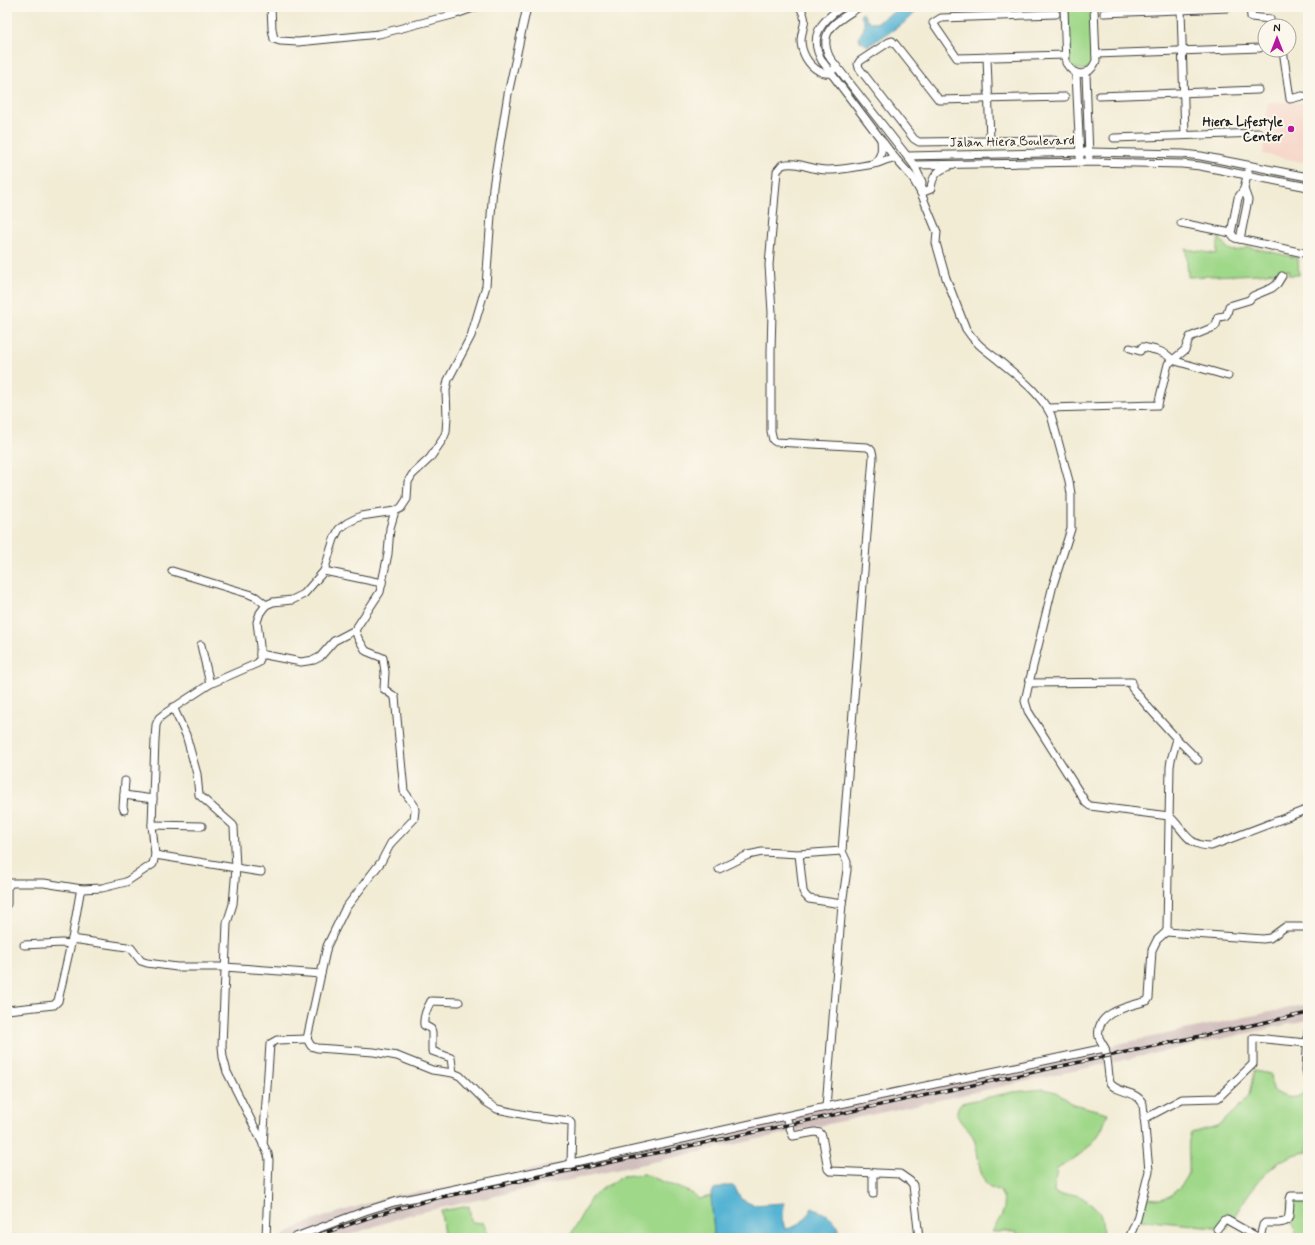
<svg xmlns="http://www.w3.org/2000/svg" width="1315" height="1245" viewBox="0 0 1315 1245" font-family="Mynerve,sans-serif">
	<rect width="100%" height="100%" fill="#fbf7ec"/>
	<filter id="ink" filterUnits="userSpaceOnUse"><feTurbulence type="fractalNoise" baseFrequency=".025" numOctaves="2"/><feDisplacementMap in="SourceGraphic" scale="8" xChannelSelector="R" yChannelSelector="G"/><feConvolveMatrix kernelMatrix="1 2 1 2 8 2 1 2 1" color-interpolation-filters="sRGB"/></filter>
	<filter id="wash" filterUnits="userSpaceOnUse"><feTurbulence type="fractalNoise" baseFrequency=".012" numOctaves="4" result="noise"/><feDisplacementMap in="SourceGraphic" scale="16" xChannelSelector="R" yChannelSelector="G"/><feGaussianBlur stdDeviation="0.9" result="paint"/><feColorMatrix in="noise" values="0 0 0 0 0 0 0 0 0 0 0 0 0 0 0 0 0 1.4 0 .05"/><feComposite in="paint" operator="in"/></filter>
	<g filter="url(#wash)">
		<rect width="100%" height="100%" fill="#f2ecd5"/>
		<path fill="#f6d2c4" d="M1298 102 1308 103V163L1263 154 1268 103Z"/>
		<path fill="#d1bfbe" d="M1308 1004V1020L408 1215 340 1238H280L303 1224 329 1215 395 1195 444 1189 636 1146Z"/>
		<g fill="#a0d88a" stroke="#5e7a53">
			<path d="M1069 7H1091L1093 62 1091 66 1084 70 1073 68 1069 62 1068 11Z"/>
			<path d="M1219 237C1228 251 1231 254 1248 247L1298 258 1299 275H1288L1289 270 1259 274 1188 277 1186 249 1216 254Z"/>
			<path d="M1254 1071 1271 1074 1273 1090C1279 1095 1291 1100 1299 1096 1302 1095 1305 1092 1308 1091V1152C1267 1156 1247 1197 1227 1228L1139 1220 1145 1198C1151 1198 1159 1200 1164 1198 1173 1196 1188 1180 1189 1171 1190 1158 1186 1145 1191 1133L1217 1126 1226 1119 1243 1103 1249 1095Z"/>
			<path d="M1044 1089 1056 1092 1073 1104 1108 1113C1105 1119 1104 1126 1101 1131 1091 1149 1074 1159 1057 1169L1054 1192C1059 1196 1068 1194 1075 1195 1080 1195 1084 1199 1089 1202 1104 1214 1102 1219 1103 1238H1017V1232H992C1000 1216 1011 1208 999 1190 994 1189 989 1189 986 1184 978 1173 979 1152 974 1139 970 1127 948 1118 961 1103L1013 1092Z"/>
			<path d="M644 1174 689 1192 695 1196 699 1199 711 1196 714 1233 712 1238H569L591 1198 602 1189 623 1176Z"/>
			<path d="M1308 1198V1238H1299C1292 1225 1286 1214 1290 1199Z"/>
			<path d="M469 1206 471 1220 473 1222 483 1223 488 1233 502 1238H456L453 1235 444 1236 441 1211Z"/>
		</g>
		<g fill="#54b3d3" stroke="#386878">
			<path d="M899 7H921L907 21 868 46 860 41 859 36 864 29V21L860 15 863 13C866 19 869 23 876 23L896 11Z"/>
			<path d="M724 1186H733L735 1188 741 1199 753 1205 784 1203 783 1221 785 1229C798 1228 806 1219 812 1208 828 1215 839 1218 839 1238H712L714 1233 711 1196 714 1189Z"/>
		</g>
	</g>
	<g filter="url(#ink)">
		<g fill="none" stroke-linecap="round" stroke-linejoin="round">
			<defs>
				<g id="street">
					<path d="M271 7 272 29 274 39 280 41 298 42 379 34 456 14 476 7"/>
					<path d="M800 7C809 23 802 25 801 40 801 52 808 65 819 71 824 74 829 74 833 70"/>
					<path d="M842 7C821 21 808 36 822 61L895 158 912 177 921 193 937 232 936 243 946 278 966 329C974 342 985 350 997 359 1017 376 1039 391 1051 415L1069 481 1071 494V529L1053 585 1029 683 1025 701 1028 711 1086 803 1090 806 1169 816C1185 830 1186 846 1211 846L1303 811 1308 812"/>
					<path d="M859 7C839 20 816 30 830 58L914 165 922 182 921 193"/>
					<path d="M1066 7 1064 9 1066 63C1075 78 1089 77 1096 61L1094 7"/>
					<path d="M1250 7 1251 17 1270 19V26"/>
					<path d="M1181 10 1185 135"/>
					<path d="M1104 13 1228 8"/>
					<path d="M1056 14 941 18 933 23 957 58 1066 55"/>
					<path d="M1283 50 1290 99 1302 96 1308 97"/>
					<path d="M1096 54 1260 48"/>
					<path d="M987 57 990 141"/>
					<path d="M1076 73 1080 157"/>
					<path d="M1086 73 1089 157"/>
					<path d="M1099 96 1258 90"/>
					<path d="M1114 138 1259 133"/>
					<path d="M1054 140 919 142 914 139 859 68 858 64 860 61 889 42 892 41 895 44 939 100 1065 97"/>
					<path d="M907 156 1089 152 1183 154 1201 156 1308 177"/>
					<path d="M875 163C882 155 882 150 881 140"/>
					<path d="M914 165 1090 162 1182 164 1200 166 1308 187"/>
					<path d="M921 193 931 189C932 177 937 170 948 167"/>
					<path d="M1181 223 1231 233 1235 238 1308 254"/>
					<path d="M1231 233 1238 198 1244 189 1248 171"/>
					<path d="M1240 239 1248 200 1244 189"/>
					<path d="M1130 348 1140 351 1142 347C1152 349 1166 351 1172 360L1228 376"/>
					<path d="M1048 408 1158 405 1168 364 1185 350 1190 337 1214 327 1216 325 1218 317 1225 316 1227 314 1229 306 1249 300 1253 296 1272 288 1277 284 1282 276"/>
					<path d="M395 511 390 528 388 554 380 592 355 630 358 638 366 651 383 658 385 672 384 689 395 697 404 791 414 805 415 810 414 819 391 843 381 862 345 909 327 946 307 1039 311 1046 317 1048 374 1052 397 1056 432 1070 453 1073 460 1076 486 1102 497 1109 531 1116 570 1121 572 1123V1127L571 1164"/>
					<path d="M172 571 249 594 256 597 266 605"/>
					<path d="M324 571 382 583"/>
					<path d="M201 645 210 684"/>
					<path d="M260 654 301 662 314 660 320 657 334 641 355 630"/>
					<path d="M1029 683 1132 682V688L1149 708 1177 739 1198 760"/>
					<path d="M173 707 186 735 197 774 199 795 233 825 234 827 236 868 233 904 227 923 222 1046 223 1057 227 1072 268 1154 269 1160 266 1238"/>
					<path d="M124 795 153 799"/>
					<path d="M124 810 123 807 125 781"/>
					<path d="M152 825 202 826"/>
					<path d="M799 854 803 891 805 895 809 899 842 904"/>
					<path d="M155 855 261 872"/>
					<path d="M719 869 748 855 762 852 799 854 842 851"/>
					<path d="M7 904V888L11 883H44L82 889"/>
					<path d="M1166 932 1263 939 1270 938 1285 927H1308"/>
					<path d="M72 939 127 947 131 948 141 961 147 963 177 967H225L321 974"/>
					<path d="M24 945 62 943 71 944"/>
					<path d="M7 1010 54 1005 58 1001 72 939 80 893 82 889 102 888 126 882 153 864 155 855 152 825 155 740 156 725 159 718 164 714 210 684 258 663 260 659V646L257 622 260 613 266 605 273 602 292 600 304 594 324 571 334 539 339 529 347 523 361 516 395 511 401 508 407 499 408 482 412 475 430 458 443 439 446 432 447 417 446 390 448 380 471 336 486 286 493 187 508 94 527 7"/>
					<path d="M1308 1031 1306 1070 1308 1079"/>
					<path d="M453 1073 451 1058 432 1051V1032L431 1029 424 1025C423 1016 427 1009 431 1001L459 1002"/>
					<path d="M826 1107 842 904 847 870V862L842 851 873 457C873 452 872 449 867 447L776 442 773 440 771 431V351L772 312 769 265 777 171 782 165C797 160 813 171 828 170 843 170 863 166 878 163 884 161 889 158 895 158"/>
					<path d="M786 1117 793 1136 815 1132 820 1133 822 1136 828 1169 830 1171 900 1174 910 1181 913 1185 919 1238"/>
					<path d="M1144 1119 1182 1099 1218 1098 1253 1064V1038H1255L1307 1043"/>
					<path d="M263 1145 270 1044 277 1040 307 1039"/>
					<path d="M873 1173V1194"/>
					<path d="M1217 1229 1224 1220H1227L1259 1238"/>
					<path d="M293 1238 365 1211 394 1202 571 1164 826 1107 1105 1048"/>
					<path d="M1129 1238 1137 1219 1149 1171 1143 1104C1137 1090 1118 1094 1110 1083 1108 1072 1108 1060 1105 1049 1104 1045 1100 1041 1099 1037 1094 1012 1130 1006 1147 1001L1149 998 1152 950 1157 940 1166 932 1167 929 1170 767 1171 760 1177 739"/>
					<path d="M1260 1238 1263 1225 1265 1223C1291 1223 1289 1224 1290 1199L1291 1196H1308"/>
				</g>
			</defs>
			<use href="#street" stroke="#3c3b38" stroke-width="9"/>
			<use href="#street" stroke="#fff" stroke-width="7"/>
			<defs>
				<path id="rail" d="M310 1238 376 1215 437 1198 694 1145 1308 1013"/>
			</defs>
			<use href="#rail" stroke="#1c1c1c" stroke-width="3.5"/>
			<use href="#rail" stroke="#fbf7ec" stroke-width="2" stroke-dasharray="6" stroke-linecap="butt"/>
		</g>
	</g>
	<circle fill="#b5179e" stroke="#fbf7ec" stroke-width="1.5" cx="1291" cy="129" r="4"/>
	<g text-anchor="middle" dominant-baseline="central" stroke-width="4" stroke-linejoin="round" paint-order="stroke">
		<g font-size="13" font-weight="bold" fill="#1c1c1c" stroke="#fbf7ec" text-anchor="end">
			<text x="1283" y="122">Hiera Lifestyle<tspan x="1283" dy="15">Center</tspan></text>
		</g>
		<g font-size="13" fill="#1c1c1c" stroke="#fbf7ec">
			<text transform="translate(1012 142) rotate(-1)">Jalan Hiera Boulevard</text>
		</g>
	</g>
	<rect width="1315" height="1245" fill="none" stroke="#fbf7ec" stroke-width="24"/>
	<g transform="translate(1277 38)"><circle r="19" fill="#fbf7ec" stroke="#a29f99"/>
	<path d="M0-3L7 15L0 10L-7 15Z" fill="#b5179e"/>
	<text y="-6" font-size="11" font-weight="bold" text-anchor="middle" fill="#1c1c1c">N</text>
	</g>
</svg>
